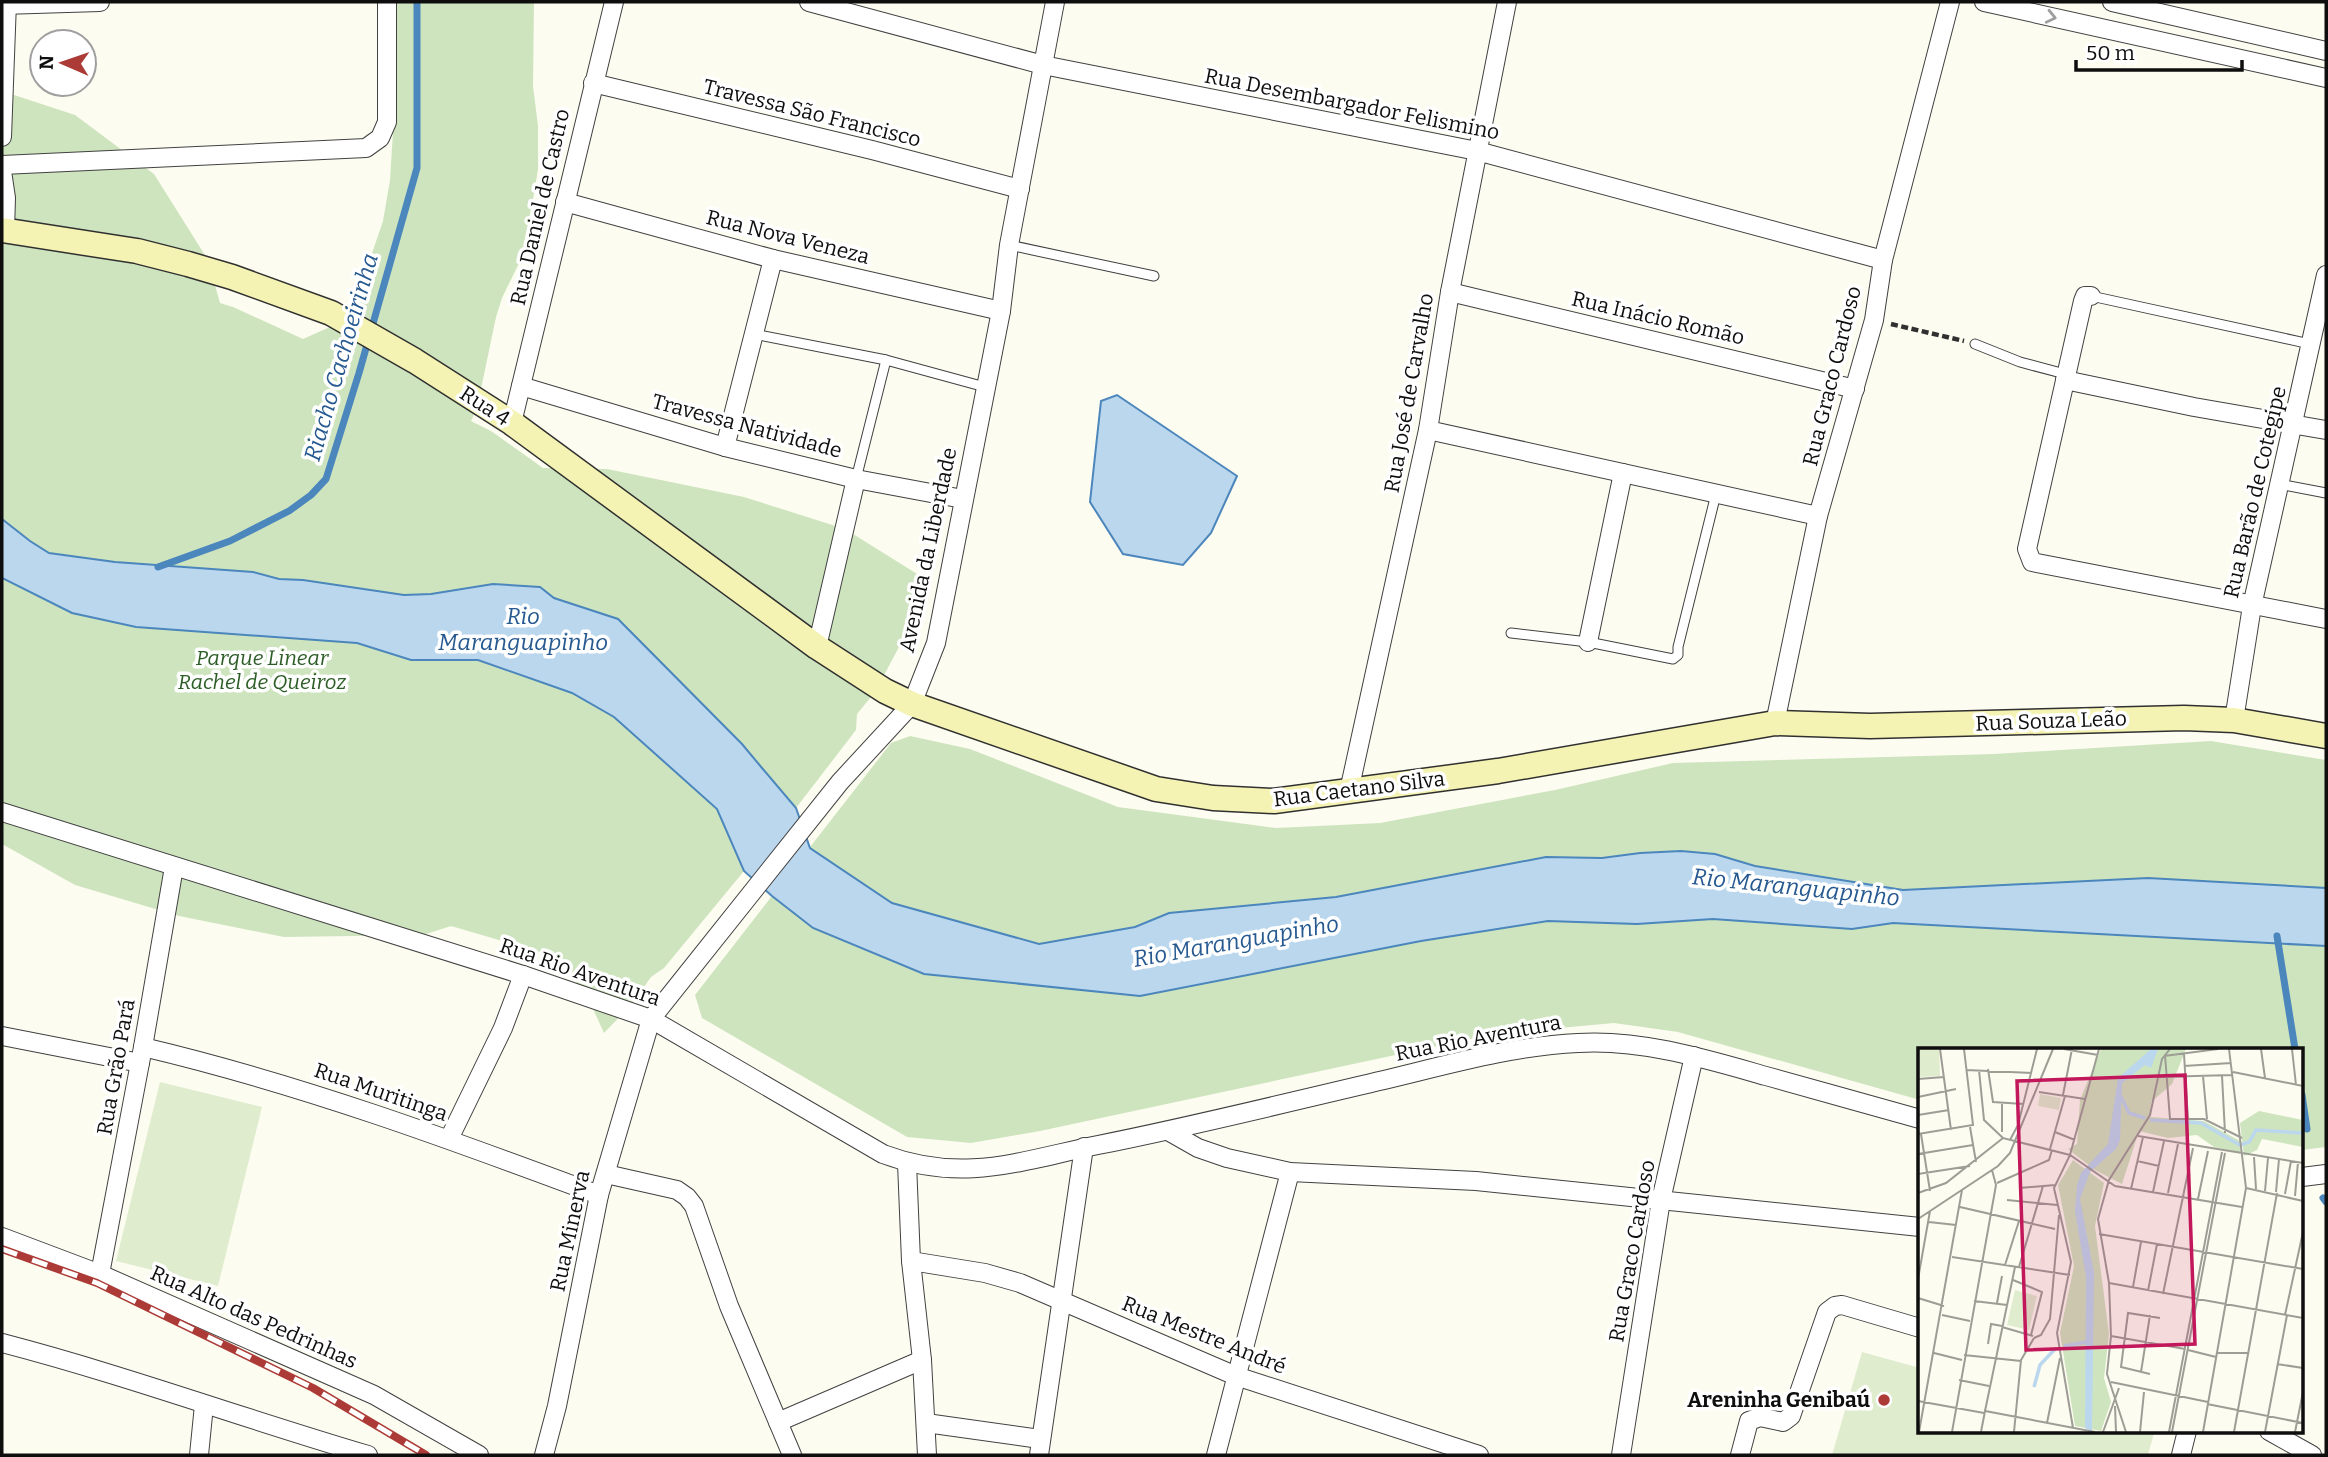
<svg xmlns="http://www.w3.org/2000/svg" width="2328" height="1457" viewBox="0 0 2328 1457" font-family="Bitter,serif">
	<rect width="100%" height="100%" fill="#fdfcf0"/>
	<g fill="#cee4be">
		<path d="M394 2H534L533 86 538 126V169L534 194 521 259 502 298 496 317 477 408 471 421 491 431 543 468 607 469 744 497 845 529 922 577 920 592 907 632 875 692 857 714 856 730 796 808 788 799 739 859 744 871 664 968 651 977 632 1004 604 1033 594 1011 561 958 451 926 423 935 284 937 179 916 75 885 2 844V91L75 115 154 174 208 260 220 303 233 307 303 339 350 318 383 221 390 180 396 84Z"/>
		<path d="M910 736 970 749 1118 807 1276 828 1380 823 1555 790 1673 763 1994 754 2211 741 2326 760V1147L2302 1150V1049H1920V1100L1678 1032 1614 1023 1494 1034 1040 1131 971 1143 907 1137 702 1018 695 995 891 743Z"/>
	</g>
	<g fill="#dfecce">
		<path d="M160 1082 262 1107 218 1286 116 1261Z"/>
		<path d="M1862 1352 1920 1368V1431H2148L2154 1433 2148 1455H1832Z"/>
	</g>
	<g fill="#bbd7ee" stroke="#4b86bc" stroke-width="2">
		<path d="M1117 395 1237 476 1211 533 1183 565 1123 554 1090 502 1101 401Z"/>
		<path d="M2 519 30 541 49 553 115 562 253 572 279 579 303 580 404 595 431 594 493 584 540 587 554 598 618 619 742 744 762 768 796 808 810 848 892 903 1039 944 1135 927 1169 913 1336 897 1546 857 1602 858 1640 853 1681 851 1715 854 1755 866 1903 890 2148 878 2326 888V946L1893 923 1852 929 1713 919 1637 924 1548 921 1421 941 1140 996 924 974 813 928 772 896 744 871 717 809 614 717 572 693 478 660H411L357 643 136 627 72 613 2 578Z"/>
	</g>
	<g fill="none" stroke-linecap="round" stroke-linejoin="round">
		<g stroke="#4b86bc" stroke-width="7">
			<path d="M158 567 230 541 289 511 311 495 326 479 359 373 417 168V2"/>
			<path d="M2277 936 2295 1049"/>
			<path d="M2302 1095 2307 1129"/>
			<path d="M2323 1198 2326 1202"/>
		</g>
		<defs>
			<g id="lane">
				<path d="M1009 245 1154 276"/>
				<path d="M2091 296 2310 344"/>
				<path d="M754 334 886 360 985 387"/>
				<path d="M1975 344 2020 362 2065 374"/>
				<path d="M856 479 886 360"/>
				<path d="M2279 484 2326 493"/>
				<path d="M1511 633 1588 642 1673 659 1678 655V647L1716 494"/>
			</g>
			<g id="street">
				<path d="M809 2 1043 65 1477 151 1883 260"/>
				<path d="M1984 2 2326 78"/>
				<path d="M2112 2 2326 51"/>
				<path d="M2 5 100 2"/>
				<path d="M593 83 872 150 1020 189"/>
				<path d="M2 137 7 2"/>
				<path d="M2 165 366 148 380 138 387 122V2"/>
				<path d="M2 171 6 198 5 231"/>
				<path d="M565 202 773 259 1001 311"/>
				<path d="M1450 292 1855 389"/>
				<path d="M2091 296H2085L2083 301 2027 549 2032 562 2326 619"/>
				<path d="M2065 380 2194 407 2326 430"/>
				<path d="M521 386 725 447 856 479 963 499"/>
				<path d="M512 423 614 2"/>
				<path d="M1428 430 1818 516"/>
				<path d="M725 447 773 259"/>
				<path d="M1588 642 1623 473"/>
				<path d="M817 647 856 479"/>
				<path d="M2234 720 2252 606 2326 275"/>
				<path d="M1775 723 1818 516 1874 320 1883 260 1950 2"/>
				<path d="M1349 791 1428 430 1450 292 1507 2"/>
				<path d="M2 812 523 975 651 1019 883 1154C963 1184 1019 1161 1098 1145 1194 1126 1289 1102 1384 1080 1447 1065 1512 1046 1578 1043 1641 1039 1706 1059 1766 1076 1817 1090 1869 1105 1920 1119"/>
				<path d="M2 1036 140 1063"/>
				<path d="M143 1047C300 1084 449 1139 599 1195"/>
				<path d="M1168 1131 1198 1148 1227 1158 1290 1172 1476 1181 1920 1227"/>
				<path d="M449 1139 503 1028 523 975"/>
				<path d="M907 1163 911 1261 922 1360 927 1455"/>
				<path d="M606 1174 677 1190 687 1197 694 1206 729 1306 792 1455"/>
				<path d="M2302 1177 2326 1174"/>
				<path d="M2 1237 100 1274 374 1395 479 1455"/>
				<path d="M911 1261 985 1273 1020 1283 1236 1376 1479 1455"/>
				<path d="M100 1274 143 1047 174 867"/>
				<path d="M2 1343C125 1375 245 1419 368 1455"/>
				<path d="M778 1422 922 1360"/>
				<path d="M926 1423 1040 1439"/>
				<path d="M2269 1431 2312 1455"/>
				<path d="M199 1455 204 1405"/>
				<path d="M544 1455 557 1406 599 1195 651 1019 840 782 912 704 936 643 1001 311 1009 245 1055 2"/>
				<path d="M1039 1455 1084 1147"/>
				<path d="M1216 1455 1290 1172"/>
				<path d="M1621 1455 1661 1200 1694 1056"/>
				<path d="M1740 1455 1749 1421 1760 1417 1783 1422 1791 1416 1827 1312 1835 1306 1842 1305 1920 1328"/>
				<path d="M2181 1455 2187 1431"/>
			</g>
			<path id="secondary" d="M2 230 137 251 188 264 232 277 331 313 415 361 512 423 817 647 885 691 912 704 1156 789 1213 798 1274 801 1498 771 1775 723 1870 726 2184 718 2234 720 2326 736"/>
		</defs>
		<use href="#lane" stroke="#414141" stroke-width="11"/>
		<use href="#street" stroke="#414141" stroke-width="20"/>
		<use href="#secondary" stroke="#303030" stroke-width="27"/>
		<path stroke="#303030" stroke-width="4.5" stroke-dasharray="7 3.5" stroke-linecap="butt" d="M1891 324 1964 341"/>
		<use href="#lane" stroke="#fff" stroke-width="9"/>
		<use href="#street" stroke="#fff" stroke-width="18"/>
		<use href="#secondary" stroke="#f5f3b3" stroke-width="24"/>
		<defs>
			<path id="rail" d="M2 1249 97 1283 313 1388 426 1455"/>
		</defs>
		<use href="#rail" stroke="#ac3b37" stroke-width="8"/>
		<use href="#rail" stroke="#fff" stroke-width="5" stroke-dasharray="16" stroke-linecap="butt"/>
	</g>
	<defs><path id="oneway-chevron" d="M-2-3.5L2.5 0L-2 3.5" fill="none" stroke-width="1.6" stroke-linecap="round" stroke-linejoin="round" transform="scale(1.75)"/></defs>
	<use stroke="#9f9f9f" href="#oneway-chevron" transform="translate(2051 17) rotate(13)"/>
	<circle fill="#ac3b37" stroke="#fff" stroke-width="2.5" cx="1884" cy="1400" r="7"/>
	<g text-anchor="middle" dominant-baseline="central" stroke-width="7" stroke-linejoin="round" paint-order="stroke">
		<g font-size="21" fill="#0e0e0e" stroke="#fff">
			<text transform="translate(1352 104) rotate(11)">Rua Desembargador Felismino</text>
			<text transform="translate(812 113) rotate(14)">Travessa São Francisco</text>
			<text transform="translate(540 207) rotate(-77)">Rua Daniel de Castro</text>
			<text transform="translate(788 237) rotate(14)">Rua Nova Veneza</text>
			<text transform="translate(1658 318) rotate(13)">Rua Inácio Romão</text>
			<text transform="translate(1832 376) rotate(-76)">Rua Graco Cardoso</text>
			<text transform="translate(1409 393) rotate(-80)">Rua José de Carvalho</text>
			<text transform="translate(485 406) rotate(33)">Rua 4</text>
			<text transform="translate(747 426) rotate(15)">Travessa Natividade</text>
			<text transform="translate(2255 492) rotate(-77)">Rua Barão de Cotegipe</text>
			<text transform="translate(928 550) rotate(-78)">Avenida da Liberdade</text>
			<text transform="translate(2051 721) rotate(-2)">Rua Souza Leão</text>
			<text transform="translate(1359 789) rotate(-7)">Rua Caetano Silva</text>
			<text transform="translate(580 972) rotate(19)">Rua Rio Aventura</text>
			<text transform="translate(1478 1038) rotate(-11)">Rua Rio Aventura</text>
			<text transform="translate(116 1067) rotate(-80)">Rua Grão Pará</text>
			<text transform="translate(381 1092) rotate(19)">Rua Muritinga</text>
			<text transform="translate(570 1231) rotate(-78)">Rua Minerva</text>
			<text transform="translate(1632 1251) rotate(-80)">Rua Graco Cardoso</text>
			<text transform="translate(254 1317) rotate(24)">Rua Alto das Pedrinhas</text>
			<text transform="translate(1204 1335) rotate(22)">Rua Mestre André</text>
		</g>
		<g font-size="21" font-style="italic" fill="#2d5d26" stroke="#fff">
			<text x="262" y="658">Parque Linear<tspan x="262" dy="24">Rachel de Queiroz</tspan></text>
		</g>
		<g font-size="21" font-weight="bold" fill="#0e0e0e" stroke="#fff" text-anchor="end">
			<text x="1870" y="1400">Areninha Genibaú</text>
		</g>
		<g font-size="23" font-style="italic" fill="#265990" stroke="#fff">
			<text transform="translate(341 357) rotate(-74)">Riacho Cachoeirinha</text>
			<text x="523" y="616">Rio<tspan x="523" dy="26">Maranguapinho</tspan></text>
			<text transform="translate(1796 887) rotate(6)">Rio Maranguapinho</text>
			<text transform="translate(1236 941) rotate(-10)">Rio Maranguapinho</text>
		</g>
	</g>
	<g transform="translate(1918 1048)">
		<rect width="385" height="385" fill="#fdfcf0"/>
		<path d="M183 1H268L254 36 233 54 232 69 286 73 322 93 323 105 296 99 279 87 250 90 221 83 204 136 177 122 150 101 159 96 162 52ZM341 63 385 72V99L344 91 339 102 326 108 322 75ZM155 112 186 135 177 178 191 286 186 330 193 354 183 383 157 378 142 285 156 218 140 137Z" fill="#cee4be"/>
		<path d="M0 1H21L22 28 0 29ZM122 46 143 50 141 62 120 58ZM97 242 119 248 111 282 89 277Z" fill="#dfecce"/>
		<path d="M233 1H240L233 20 227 17 204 35 202 92 198 101 172 124 162 151 176 225 174 384 167 380 168 229 157 163 159 138 163 125 190 96 200 30Z" fill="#bbd7ee"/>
		<path fill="none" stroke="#bbd7ee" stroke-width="3.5" d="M202 47 211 65 227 70M232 72 283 75 322 97 331 94 338 82 385 85M146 298 169 294M116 339 122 317 138 300"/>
		<path fill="none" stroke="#9d9d96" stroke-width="2" d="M22 1 33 82M146 1 180 7M343 1 347 30M374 1 378 37M266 6 270 72M247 7 252 71H286L324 90M246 8 300 1M266 18 313 15M70 21 75 54 106 56M48 22 114 25M61 22 66 72 85 90M315 24 385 38M285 28 289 71M304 28 307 85M241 29 314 27M0 31 26 29M121 44 167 51M145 47 154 1M0 49 38 41M0 67 31 62M52 79 58 114M84 84V56M137 84 157 92M0 86 55 77 46 1M3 86 12 143M220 88 385 115M92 92 100 77 119 1M132 101 147 48M0 106 55 97M336 109 338 141M219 113 241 118M0 126 52 118M79 135 131 112 134 102M101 140 137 137M328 140 385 153M213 141 225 89M347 143 350 110M235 144 246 93M358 144 361 111M0 145 28 135 85 90 152 107 197 138 324 159M250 145 260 96M367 146 373 113M377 148 380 114M280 151 290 103M89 152 139 157M42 159 137 181M0 171 80 118 92 105 135 1M11 174 38 177M181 186 385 221M34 209 152 227M87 217 101 173M101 219 125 138M0 231 12 163M95 232 124 244 113 287M191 235 385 270M215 239 223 194M230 243 239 196M245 246 275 100M0 250 26 258M56 253 89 257M79 255 84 228M24 267 52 273M367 267 385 184M84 279 115 288M193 288 267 301M116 290 123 287 132 271 141 167M70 296 73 276 84 278M270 302 298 309M16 305 44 312M299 305H331M46 307 103 313M359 316 385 320M223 324 232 267M232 326 203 319 210 265 242 270M41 332 71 338M193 334 290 354M0 353 66 365M289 356 385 375M197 358 198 384M67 363 97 219M129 375 142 310M155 380 139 285 153 214 136 140 152 107 181 1M1 384 44 142M34 384 78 137 74 122M63 384 67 363 177 384M96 384 103 312 116 290M185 384 201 340M208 384 189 326 193 288 191 235 180 171 191 132 232 67 244 11 252 1M222 384 226 344M251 384 304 104M254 384 307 105M285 384 328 140 311 1M316 384 359 145M347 384 369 267M377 384 385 344"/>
		<path fill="#c2185b" fill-opacity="0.15" stroke="#c2185b" stroke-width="3.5" d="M267 27 277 296 108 302 99 33Z"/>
		<rect width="385" height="385" fill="none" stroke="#0e0e0e" stroke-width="3.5"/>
	</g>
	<rect width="2328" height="1457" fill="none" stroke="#0e0e0e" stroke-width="7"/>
	<g transform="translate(63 63) rotate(272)"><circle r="33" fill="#ffffff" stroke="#9f9f9f" stroke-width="2"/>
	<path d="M0-5L12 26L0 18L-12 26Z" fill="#ac3b37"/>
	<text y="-10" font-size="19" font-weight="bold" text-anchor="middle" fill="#0e0e0e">N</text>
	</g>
	<path d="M2076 60v10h166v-10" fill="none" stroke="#0e0e0e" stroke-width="3.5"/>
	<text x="2086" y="60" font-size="21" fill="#0e0e0e" stroke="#ffffff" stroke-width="5" paint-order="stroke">50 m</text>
</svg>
